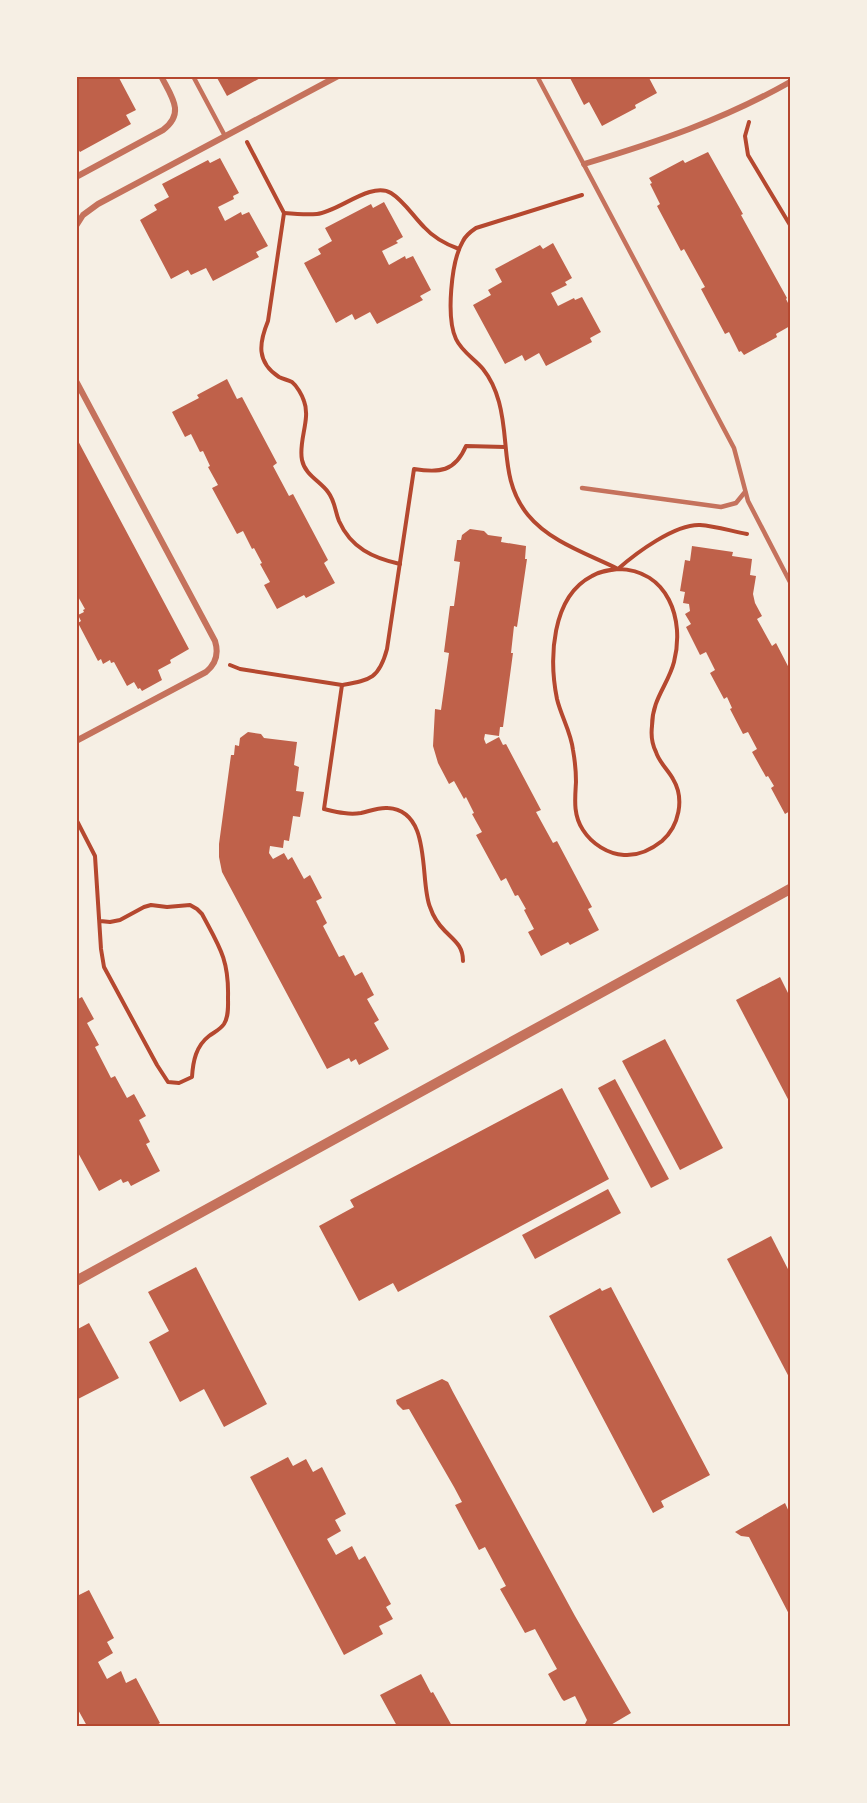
<svg xmlns="http://www.w3.org/2000/svg" width="867" height="1803" viewBox="0 0 867 1803" font-family="'Titillium Web',sans-serif">
	<rect width="100%" height="100%" fill="#f6efe4"/>
	<g fill="#bf614a">
		<path d="M76 76H118L136 110 126 115 131 124 80 152 76 146Z"/>
		<path d="M216 76H264L227 96Z"/>
		<path d="M569 76H648L657 93 635 105 636 108 602 126 589 102 584 105Z"/>
		<path d="M708 152 743 214 741 215 787 298 786 299 790 307V326L776 334 777 337 744 355 741 351 739 352 729 332 725 334 701 289 705 287 684 249 681 251 657 206 660 204 650 184 652 183 649 178 683 160 685 163Z"/>
		<path d="M220 158 239 193 233 196 234 199 218 207 225 221 241 212 242 215 249 212 268 246 256 252 259 257 213 281 206 268 191 275 188 270 171 279 140 220 157 210 154 205 169 197 162 184 208 160 210 163Z"/>
		<path d="M384 202 403 237 396 241 398 243 382 251 389 265 405 256 406 259 413 256 431 290 420 296 423 300 377 324 370 312 355 320 352 314 336 323 304 263 321 254 318 249 332 241 325 228 371 204 373 208Z"/>
		<path d="M553 243 572 278 565 282 567 285 551 293 558 306 574 298 575 300 582 297 601 332 590 338 592 342 546 366 539 353 525 361 522 355 505 364 473 305 491 295 488 290 502 282 495 269 540 245 543 249Z"/>
		<path d="M227 379 237 399 242 397 277 463 273 466 289 496 293 494 328 560 324 563 335 583 306 598 304 595 277 609 264 585 270 582 260 564 262 563 254 548 252 549 243 531 237 534 212 488 218 485 208 467 210 466 203 451 200 452 191 434 185 437 172 412 199 398 197 395Z"/>
		<path d="M76 437 189 649 170 660 171 663 158 670 162 680 142 691 140 688 138 689 134 682 127 686 114 662 111 663 110 660 103 664 101 659 98 661 78 623 81 621 78 615 84 612 83 610 85 609 76 593Z"/>
		<path d="M470 529 484 531 488 535 502 537 501 542 526 546 525 559H527L517 627 514 626 511 653H513L503 727H500L499 736 485 734 484 739 486 744 499 737 503 745 506 744 541 810 536 812 553 843 557 841 592 907 588 909 599 930 570 945 568 942 541 956 528 932 534 929 524 910 526 909 518 895 515 896 506 878 501 881 476 835 482 832 472 814 474 813 466 797 464 799 454 781 449 784 438 763 433 746 435 709 441 710 449 653 444 652 450 606H454L460 562 454 561 457 540H461L462 535Z"/>
		<path d="M692 546 733 552 732 556 752 559 750 575 756 576 753 594 755 603 762 616 757 619 772 646 776 643 790 670V811L785 814 771 788 774 786 768 776 766 777 752 752 757 749 748 732 743 734 730 709 732 708 727 697 724 699 710 673 715 670 706 652 700 655 686 627 691 624 685 614 690 611 689 604 683 603 685 592 680 591 685 560 690 561Z"/>
		<path d="M248 732 261 734 264 738 297 742 294 765 299 767 296 791 304 792 300 817 293 816 289 841 284 840 283 848 270 846 269 853 273 859 284 853 288 860 292 857 304 879 310 875 322 898 316 901 327 923 323 926 339 957 344 955 355 976 362 972 374 995 367 999 379 1020 374 1023 389 1049 359 1065 356 1059 351 1062 349 1058 327 1069 222 872 219 857V844L231 755H234L235 745 239 746 240 738Z"/>
		<path d="M780 977 790 997V1103L736 1000Z"/>
		<path d="M82 997 94 1019 87 1023 99 1045 95 1047 111 1078 115 1076 127 1098 134 1094 146 1116 139 1120 150 1142 146 1144 160 1171 131 1186 128 1181 123 1183 121 1179 99 1191 76 1149V1000Z"/>
		<path d="M665 1039 723 1148 680 1170 622 1061Z"/>
		<path d="M615 1079 669 1179 651 1188 598 1088Z"/>
		<path d="M562 1088 609 1179 398 1292 393 1283 359 1301 319 1226 354 1207 350 1200Z"/>
		<path d="M608 1189 621 1213 535 1259 522 1235Z"/>
		<path d="M771 1236 790 1273V1379L727 1259Z"/>
		<path d="M196 1267 267 1404 224 1427 204 1389 180 1402 149 1342 169 1331 148 1292Z"/>
		<path d="M611 1287 710 1475 661 1501 664 1507 653 1513 549 1316 600 1288 602 1291Z"/>
		<path d="M89 1323 119 1378 76 1400V1330Z"/>
		<path d="M442 1379 448 1382 453 1392 575 1616 631 1713 609 1726H584L587 1720 575 1696 564 1701 562 1699 548 1674 557 1669 535 1629 525 1633 500 1589 506 1586 485 1547 479 1550 455 1505 462 1502 454 1487 409 1409 403 1410 397 1404 396 1400Z"/>
		<path d="M288 1457 293 1466 306 1459 313 1472 322 1467 346 1514 335 1520 341 1531 327 1539 336 1555 352 1546 359 1560 365 1556 391 1604 386 1607 393 1619 379 1626 383 1634 344 1655 250 1477Z"/>
		<path d="M785 1503 790 1514V1616L749 1537 741 1536 735 1532Z"/>
		<path d="M76 1590 79 1595 89 1590 114 1638 107 1642 113 1653 98 1662 107 1679 121 1671 126 1683 136 1678 160 1723 155 1726H87L76 1706Z"/>
		<path d="M421 1674 431 1693 433 1692 452 1726H397L380 1695Z"/>
	</g>
	<g fill="none" stroke-linecap="round" stroke-linejoin="round">
		<g stroke="#b5482f" stroke-width="4">
			<path d="M749 122 745 136 748 155 790 225"/>
			<path d="M247 142 284 213 268 321C259 343 256 362 279 377 283 379 288 380 292 382 297 386 302 395 304 401 311 419 298 441 302 460 305 475 320 481 328 492 335 501 335 511 339 521 351 548 373 558 400 564"/>
			<path d="M582 195 476 228C470 232 466 235 463 241 451 261 446 318 456 339 462 352 475 359 483 369 491 379 496 391 499 402 510 442 500 481 528 515 550 542 588 554 618 569 636 553 675 524 700 525 715 526 731 531 747 534"/>
			<path d="M284 213C295 214 306 215 317 214 338 212 371 181 391 193 404 201 413 216 424 227 434 238 445 244 459 249"/>
			<path d="M618 569C668 570 685 619 674 662 668 685 652 699 652 726 651 734 652 744 656 752 659 762 668 770 673 779 685 799 679 826 662 841 652 849 638 856 624 855 608 854 592 844 583 830 573 815 575 799 576 782 576 771 575 761 573 750 571 732 561 716 557 699 549 659 551 597 592 576 600 571 609 570 618 569Z"/>
			<path d="M230 665 240 669 342 685 324 809C337 812 348 815 361 813 370 811 379 807 388 808 433 811 419 881 430 907 433 916 438 924 445 931 455 941 463 946 463 961"/>
			<path d="M342 685C370 680 379 679 387 649L414 469C439 473 455 472 466 446L505 447"/>
			<path d="M76 819 95 856 101 949 104 967 157 1065 168 1082 179 1083 192 1077C193 1061 196 1046 209 1036 214 1032 220 1030 224 1024 229 1016 228 1006 228 997 229 959 219 946 202 914L197 909 190 905 167 907 151 905 144 907 120 920 110 922 100 921"/>
		</g>
		<g stroke="#c5725c" stroke-width="4.5">
			<path d="M193 76 225 136"/>
			<path d="M537 76 734 448 748 501 790 582"/>
			<path d="M582 488 721 507 736 503 745 492"/>
		</g>
		<g stroke="#c5725c" stroke-width="6">
			<path d="M584 164C657 142 723 120 790 82"/>
			<path d="M76 177 163 130C186 113 171 96 161 76"/>
			<path d="M76 226 83 215 98 204 338 76"/>
			<path d="M76 381 215 641C219 654 216 664 206 672L76 741"/>
		</g>
		<path stroke="#c5725c" stroke-width="10" d="M76 1281 790 889"/>
	</g>
	<rect width="867" height="1803" fill="none" stroke="#f6efe4" stroke-width="156"/>
	<rect x="78" y="78" width="711" height="1647" fill="none" stroke="#b5482f" stroke-width="2"/>
</svg>
